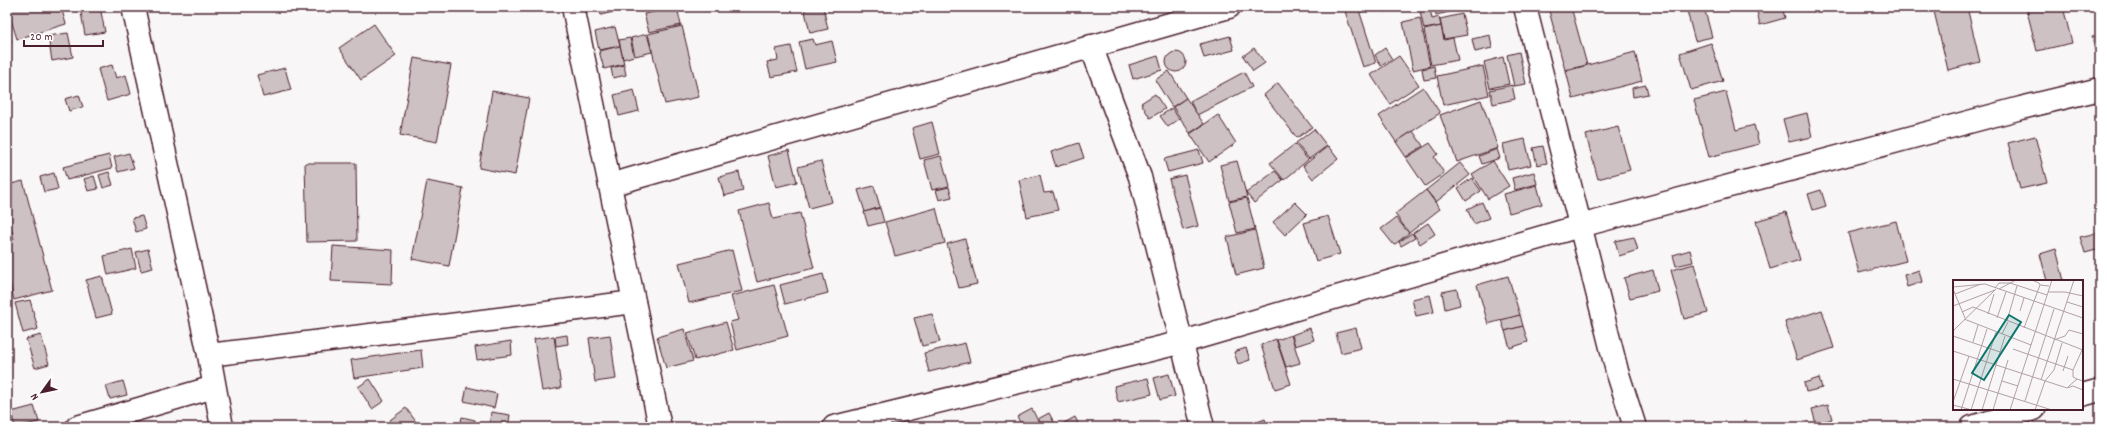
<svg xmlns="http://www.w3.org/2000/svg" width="2107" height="434" viewBox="0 0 2107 434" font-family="Dekko,sans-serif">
	<rect width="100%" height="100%" fill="#f8f6f7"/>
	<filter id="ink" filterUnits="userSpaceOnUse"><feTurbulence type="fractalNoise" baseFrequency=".025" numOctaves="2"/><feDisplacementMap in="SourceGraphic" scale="8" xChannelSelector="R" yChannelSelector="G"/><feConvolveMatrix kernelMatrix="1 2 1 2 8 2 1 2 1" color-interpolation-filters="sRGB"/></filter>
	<g filter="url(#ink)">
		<g fill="#cdc1c4" stroke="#4a1f2b">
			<path d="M7 7H61L66 24 17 39Z"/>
			<path d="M80 7H100L105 32 85 35Z"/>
			<path d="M599 7H620L621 10 601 15Z"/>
			<path d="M658 7H677L681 25 649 32 644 14 659 11Z"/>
			<path d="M735 7H749V8L736 11Z"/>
			<path d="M804 7H823L828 29 810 33Z"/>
			<path d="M1348 7H1358L1376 63 1363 67 1344 8Z"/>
			<path d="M1359 7H1370L1371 8 1361 12Z"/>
			<path d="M1383 7H1408L1384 12Z"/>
			<path d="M1434 7H1472L1436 15Z"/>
			<path d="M1548 7H1571L1587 65 1565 70Z"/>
			<path d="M1686 7H1704L1712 37 1695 41Z"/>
			<path d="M1756 7H1782L1785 18 1760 25Z"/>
			<path d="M1933 7H1967L1980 62 1948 70Z"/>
			<path d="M2026 7H2063L2072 43 2037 51Z"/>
			<path d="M1430 9 1432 19 1439 17 1441 26 1424 29 1420 11Z"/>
			<path d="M1462 14 1467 35 1444 39 1440 19Z"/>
			<path d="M1420 18 1430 66 1413 70 1403 22Z"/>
			<path d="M374 24 396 56 361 80 339 48Z"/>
			<path d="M7 26 12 43 7 44Z"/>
			<path d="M682 26 699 97 665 104 648 34Z"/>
			<path d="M1441 26 1444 40 1453 38 1458 60 1431 65 1424 30Z"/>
			<path d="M615 27 620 46 599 50 595 32Z"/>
			<path d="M68 33 73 57 52 61 48 36Z"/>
			<path d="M647 34 652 52 635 56 631 38Z"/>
			<path d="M1490 35 1492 48 1475 52 1472 39Z"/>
			<path d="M2100 35V50L2095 51 2092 37Z"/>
			<path d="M1230 36 1234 50 1204 58 1200 44Z"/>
			<path d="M630 38 634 56 623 59 619 40Z"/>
			<path d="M813 39 815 45 832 41 837 62 805 69 799 42Z"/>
			<path d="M1711 43 1723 81 1691 90 1680 53Z"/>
			<path d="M620 46 624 64 604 69 599 51Z"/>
			<path d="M791 46 797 72 771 77 767 62 778 60 776 49Z"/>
			<path d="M1254 48 1265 63 1253 71 1243 56Z"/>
			<path d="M1385 48 1392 59 1381 66 1375 55Z"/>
			<path d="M1519 52 1526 84 1514 86 1507 55Z"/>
			<path d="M1635 52 1642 81 1573 99 1566 71Z"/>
			<circle cx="1176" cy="62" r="10"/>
			<path d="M1158 56 1162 70 1133 79 1129 65Z"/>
			<path d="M1399 56 1419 85 1390 104 1371 75Z"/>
			<path d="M1503 57 1509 84 1490 88 1484 62Z"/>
			<path d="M414 58 451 65 437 142 400 135Z"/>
			<path d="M112 65 116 78 126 75 131 94 107 101 98 69Z"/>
			<path d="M624 65 626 75 613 78 611 68Z"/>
			<path d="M1434 66 1436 78 1424 80 1422 69Z"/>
			<path d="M1483 66 1489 95 1443 105 1437 76Z"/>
			<path d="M285 68 291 90 263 97 257 75Z"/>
			<path d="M1169 71 1186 98 1172 107 1155 80Z"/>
			<path d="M1244 72 1252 87 1197 115 1190 101Z"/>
			<path d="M1278 83 1312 127 1297 138 1264 95Z"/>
			<path d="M1512 85 1515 99 1493 104 1490 90Z"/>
			<path d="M1646 85 1648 94 1633 97 1632 88Z"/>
			<path d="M1423 87 1440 113 1396 142 1379 116Z"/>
			<path d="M634 90 639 111 619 116 614 95Z"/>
			<path d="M492 91 529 98 515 175 479 168Z"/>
			<path d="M1726 92 1736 130 1754 125 1759 144 1709 157 1694 100Z"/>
			<path d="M1155 94 1165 109 1150 118 1141 103Z"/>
			<path d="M79 95 83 107 69 111 65 99Z"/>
			<path d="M1186 98 1204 124 1190 133 1173 107Z"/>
			<path d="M1481 100 1498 148 1457 162 1440 115Z"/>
			<path d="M1172 108 1179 119 1168 127 1160 116Z"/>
			<path d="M1807 113 1812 137 1789 142 1783 119Z"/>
			<path d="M1218 115 1236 143 1209 162 1190 134Z"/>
			<path d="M932 122 940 154 920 159 912 128Z"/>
			<path d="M1618 127 1630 170 1598 179 1586 135Z"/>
			<path d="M1314 129 1327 146 1309 159 1296 143Z"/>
			<path d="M1413 131 1423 146 1406 157 1396 142Z"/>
			<path d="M2035 136 2047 183 2020 189 2008 143Z"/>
			<path d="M1525 139 1531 165 1508 170 1503 144Z"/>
			<path d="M1079 143 1084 158 1056 167 1051 152Z"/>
			<path d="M1430 143 1438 154 1434 157 1444 173 1425 186 1406 158Z"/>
			<path d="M1295 144 1308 160 1284 180 1270 163Z"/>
			<path d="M1328 146 1338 159 1313 179 1303 166Z"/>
			<path d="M1543 146 1547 163 1537 165 1533 148Z"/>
			<path d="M1497 149 1500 158 1482 164 1479 156Z"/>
			<path d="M789 150 797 182 776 187 768 156Z"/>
			<path d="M1199 150 1203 163 1168 172 1164 159Z"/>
			<path d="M129 153 134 168 118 172 114 157Z"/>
			<path d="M109 155 112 168 67 180 63 167Z"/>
			<path d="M941 156 949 186 932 190 924 160Z"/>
			<path d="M821 161 832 202 809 208 798 167Z"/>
			<path d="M1237 161 1247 197 1229 201 1220 165Z"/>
			<path d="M1493 161 1509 186 1488 199 1472 174Z"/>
			<path d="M305 163H356L357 241 307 242Z"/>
			<path d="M1460 163 1470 175 1436 202 1426 190Z"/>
			<path d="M1275 171 1283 180 1254 203 1246 193Z"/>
			<path d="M109 172 113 185 103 188 99 175Z"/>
			<path d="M739 172 743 191 724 196 719 177Z"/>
			<path d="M1534 172 1537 184 1515 190 1512 178Z"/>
			<path d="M54 173 58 189 44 192 40 177Z"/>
			<path d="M1040 175 1044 193 1053 192 1058 210 1027 217 1019 180Z"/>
			<path d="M1185 175 1198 226 1183 230 1169 179Z"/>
			<path d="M94 176 98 189 88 191 84 179Z"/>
			<path d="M1472 178 1481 191 1466 201 1458 188Z"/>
			<path d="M23 181 52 290 14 300 7 272V241L14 239 7 210V185Z"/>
			<path d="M427 181 463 188 449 266 412 259Z"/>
			<path d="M1537 185 1542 204 1509 213 1504 194Z"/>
			<path d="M874 186 880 207 865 212 858 190Z"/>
			<path d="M949 187 952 197 939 200 936 190Z"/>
			<path d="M1426 190 1440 209 1409 233 1395 214Z"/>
			<path d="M1821 190 1826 206 1813 210 1808 194Z"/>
			<path d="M1247 198 1255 229 1237 233 1229 202Z"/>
			<path d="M1295 202 1307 214 1285 235 1273 222Z"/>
			<path d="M1482 202 1489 218 1474 224 1467 209Z"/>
			<path d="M769 203 773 219 800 213 814 268 757 282 739 211Z"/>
			<path d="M880 208 884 222 868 226 864 212Z"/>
			<path d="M936 208 945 243 895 256 885 222Z"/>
			<path d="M1786 212 1800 260 1770 269 1756 221Z"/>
			<path d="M142 216 146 229 136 232 132 218Z"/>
			<path d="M1328 216 1340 254 1316 261 1304 223Z"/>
			<path d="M1396 218 1409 233 1394 245 1381 229Z"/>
			<path d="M1896 221 1906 261 1859 273 1848 233Z"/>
			<path d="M1428 223 1435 234 1420 244 1413 233Z"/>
			<path d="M1255 230 1264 268 1236 275 1227 237Z"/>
			<path d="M2100 232V249L2085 253 2080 237Z"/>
			<path d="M1412 233 1415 238 1401 246 1399 242Z"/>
			<path d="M1634 237 1638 250 1619 256 1615 241Z"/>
			<path d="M965 239 977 284 959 288 947 244Z"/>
			<path d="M333 246 393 250 392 284 331 281Z"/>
			<path d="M132 249 136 268 108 275 104 256Z"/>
			<path d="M148 249 153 268 141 271 136 252Z"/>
			<path d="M2056 249 2064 281H2047L2040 254Z"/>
			<path d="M732 250 742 291 689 303 679 263Z"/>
			<path d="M1690 250 1693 262 1676 266 1673 255Z"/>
			<path d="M1694 264 1708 313 1684 319 1671 270Z"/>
			<path d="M1653 270 1658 291 1630 298 1624 278Z"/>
			<path d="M1919 270 1922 282 1907 287 1904 275Z"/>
			<path d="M823 274 828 293 785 304 780 285Z"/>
			<path d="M102 276 112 314 96 318 86 280Z"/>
			<path d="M1508 276 1520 315 1488 324 1477 285Z"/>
			<path d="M774 285 788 336 737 350 730 322 738 320 731 296Z"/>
			<path d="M1457 289 1460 305 1445 309 1442 292Z"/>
			<path d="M1430 295 1434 312 1416 316 1412 299Z"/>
			<path d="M30 300 38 329 23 333 15 303Z"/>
			<path d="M1822 310 1834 348 1797 360 1785 322Z"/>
			<path d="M932 314 940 342 922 346 914 318Z"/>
			<path d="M1520 315 1523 326 1505 331 1501 320Z"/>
			<path d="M726 322 734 350 695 360 687 333Z"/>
			<path d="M1523 326 1528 342 1510 348 1505 331Z"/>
			<path d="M1310 328 1314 340 1295 346 1292 335Z"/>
			<path d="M1356 328 1361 348 1341 353 1336 333Z"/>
			<path d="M684 329 693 361 666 368 657 337Z"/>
			<path d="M41 335 49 364 35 368 26 339Z"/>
			<path d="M567 335 568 344 556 346 555 337Z"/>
			<path d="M610 335 616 379 595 382 589 338Z"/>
			<path d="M1291 335 1300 363 1286 367 1277 340Z"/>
			<path d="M554 336 561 388 542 391 534 339Z"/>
			<path d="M1276 339 1291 384 1275 389 1261 345Z"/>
			<path d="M511 341 512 355 477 360 475 347Z"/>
			<path d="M965 343 970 362 929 372 924 353Z"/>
			<path d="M1246 348 1250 360 1238 364 1234 352Z"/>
			<path d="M421 350 423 368 354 378 351 360Z"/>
			<path d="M1169 374 1175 396 1160 400 1154 378Z"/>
			<path d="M1148 378 1152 394 1118 402 1114 386Z"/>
			<path d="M1819 378 1822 388 1806 392 1804 383Z"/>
			<path d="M370 379 384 401 372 409 358 387Z"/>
			<path d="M123 381 127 395 110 399 106 386Z"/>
			<path d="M467 387 497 394 494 408 464 401Z"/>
			<path d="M1828 405 1832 419 1816 424 1812 409Z"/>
			<path d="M34 406 39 422 15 427 11 412Z"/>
			<path d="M406 408 417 423 412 427H396L390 420Z"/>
			<path d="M1032 409 1041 427H1023L1017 417Z"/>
			<path d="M491 412 510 415 508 427H489Z"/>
			<path d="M1049 413 1056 426 1042 427 1038 419Z"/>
			<path d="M462 417 475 420 474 427H460Z"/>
			<path d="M1075 417 1080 427H1057Z"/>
			<path d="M1265 419 1268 427H1245Z"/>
		</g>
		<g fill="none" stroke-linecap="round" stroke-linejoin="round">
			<defs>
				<g id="minor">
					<path d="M133 7 209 355 222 427"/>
					<path d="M573 7 660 427"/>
					<path d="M1525 7 1617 371 1635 427"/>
					<path d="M1091 46 1140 177 1203 427"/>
					<path d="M610 185 1229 7"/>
					<path d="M209 355 634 302"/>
					<path d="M2082 395 2100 390"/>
					<path d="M77 427 214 387"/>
					<path d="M834 427 1183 342 1580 226 2021 108 2100 89"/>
					<path d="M1972 427 2034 409"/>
				</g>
			</defs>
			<use href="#minor" stroke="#4a1f2b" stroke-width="25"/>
			<use href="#minor" stroke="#fff" stroke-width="22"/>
		</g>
	</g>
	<g transform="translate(1953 280)">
		<rect width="130" height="130" fill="#f8f6f7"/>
		<path fill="none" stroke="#b2a0a5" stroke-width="1" d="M79 0 86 3 87 5 96 6M0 7 32 4 130 38M42 8 46 3H57L94 15M0 9 12 38M46 9 63 0M95 12H112L130 16M2 14 28 4M114 22 130 27M0 26 42 10M67 31 71 18M9 32 20 27 130 70M35 34 41 14M44 38 53 12M11 39 78 65M54 41 64 6M71 48 87 5M0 51 43 9M49 54 55 42M0 56 47 72M101 60 112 56 116 50 130 54M20 62 25 45M60 69 120 90M0 71 114 108 120 106 130 110M110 91 115 76M0 99 99 130M124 99 120 97V90L130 68M88 100 121 0M49 101 65 106M115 107 124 99 130 101M72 121 101 29M0 122 16 76M0 125 19 130M8 130 34 49M18 130 43 52M29 130 52 56M40 130 55 80M57 130 99 0M82 130 92 101 101 90 109 63"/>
		<path fill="#0f766e" fill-opacity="0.15" stroke="#0f766e" stroke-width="2" d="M56 35 68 42 31 100 19 93Z"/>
		<rect width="130" height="130" fill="none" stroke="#4a1f2b" stroke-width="2"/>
	</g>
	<rect width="2107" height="434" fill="none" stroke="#fff" stroke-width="24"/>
	<rect x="12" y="12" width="2083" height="410" fill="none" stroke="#4a1f2b" stroke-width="1.5" filter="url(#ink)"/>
	<g transform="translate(42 392) rotate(237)" stroke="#ffffff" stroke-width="3" paint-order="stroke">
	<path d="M0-3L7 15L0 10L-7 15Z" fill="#4a1f2b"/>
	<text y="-6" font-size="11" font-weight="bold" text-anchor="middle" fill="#4a1f2b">N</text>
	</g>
	<path d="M24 40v6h79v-6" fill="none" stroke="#4a1f2b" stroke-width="2"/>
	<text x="30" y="40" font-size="12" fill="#4a1f2b" stroke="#ffffff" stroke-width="3" paint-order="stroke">20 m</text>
</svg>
